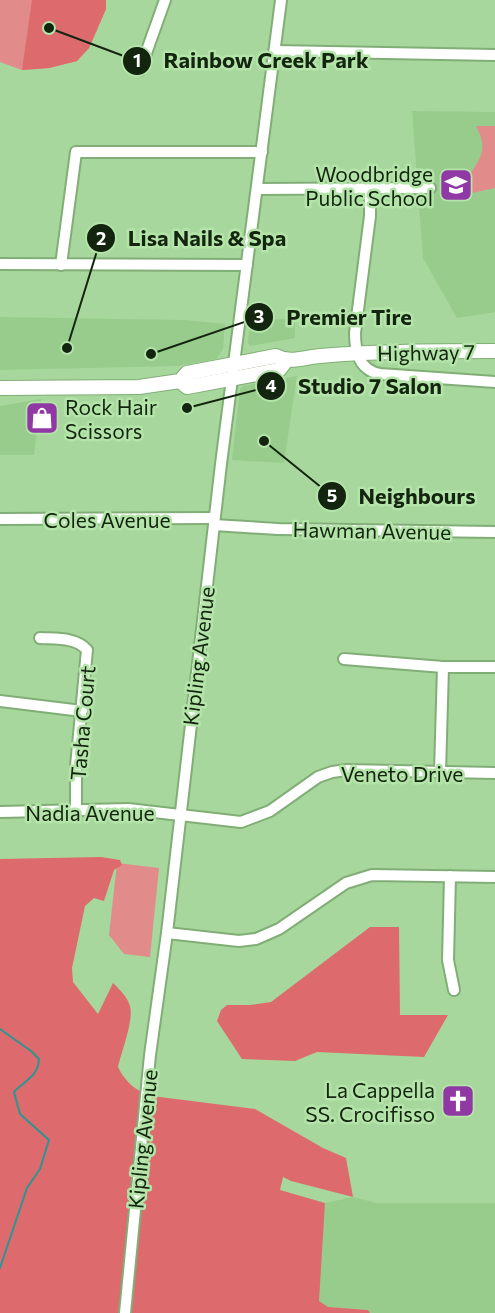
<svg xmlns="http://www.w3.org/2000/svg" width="495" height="1313" viewBox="0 0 495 1313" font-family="Commissioner,sans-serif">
	<rect width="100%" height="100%" fill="#a7d79c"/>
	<g fill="#98cc8c">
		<path d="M412 111 495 112V312L457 318 423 258Z"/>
		<path d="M0 317 184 320 225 324 223 349 216 359 178 366 0 370Z"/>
		<path d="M295 319V338L250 346 248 343 250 320Z"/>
		<path d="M297 376 284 463 232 460 240 389 243 386Z"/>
		<path d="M41 399 34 455H0V406Z"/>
		<path d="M353 1197 377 1203H495V1313H369L368 1310 328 1307 318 1301 325 1203Z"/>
	</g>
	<g fill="#e28b8b">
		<path d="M0 0H106V9L89 48 77 61 49 68 22 70 0 62Z"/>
		<path d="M476 126H495V188L467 194 465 182C479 159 490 152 476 126Z"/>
		<path d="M117 863 159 868 150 957 124 954 109 935Z"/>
	</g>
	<g fill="#dd6b6e">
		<path d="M32 0H106V9L89 48 77 61 49 68 22 70Z"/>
		<path d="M101 857 120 860 122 865 114 870 104 901 94 898 85 906 72 968 73 982 98 1014 113 983C120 990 127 996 130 1006 134 1020 121 1053 118 1067 125 1082 137 1092 152 1096L255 1109 323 1148 346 1158 353 1197 291 1181 283 1177 280 1190 325 1203 319 1301 328 1307 368 1310 370 1313H0V859Z"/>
		<path d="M370 927H399L400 1015H448L424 1057 317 1052 295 1061 242 1059 217 1021 221 1010 227 1005H250L271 1002Z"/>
	</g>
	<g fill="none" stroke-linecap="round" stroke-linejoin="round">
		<path stroke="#2d9492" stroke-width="2" d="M0 1029 31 1051 39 1059C38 1077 25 1080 14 1092L20 1114 49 1140 40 1169 27 1188 0 1268"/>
		<defs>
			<g id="minor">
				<path d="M275 51 495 55"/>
				<path d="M140 70 165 0"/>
				<path d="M257 189 430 188"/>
				<path d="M370 189V216L355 333C355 352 359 370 380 374L495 382"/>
				<path d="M0 264 247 265"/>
				<path d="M61 265 76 152H262"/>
				<path d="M0 519 214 518"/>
				<path d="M214 525 278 529 495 532"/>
				<path d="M40 638C56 639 76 637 87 650L76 766V810"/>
				<path d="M344 659 443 667H495"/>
				<path d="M0 701 82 711"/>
				<path d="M440 772 443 667"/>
				<path d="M0 812 128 809 241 822 270 811 318 777 332 772 347 770 495 773"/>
				<path d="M450 876 448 960 454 990"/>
				<path d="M167 933 239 941 256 939 279 929 346 883 372 875 495 877"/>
				<path d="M125 1313 150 1055 167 933 221 464 281 0"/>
			</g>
			<g id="major">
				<path d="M180 381 187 387 279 370 286 361"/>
				<path d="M0 388 139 387 180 381 187 373 276 356C290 364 305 357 320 356 379 351 437 351 495 351"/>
			</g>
		</defs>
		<use href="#minor" stroke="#80ae76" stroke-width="14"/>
		<use href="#major" stroke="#80ae76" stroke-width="16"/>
		<use href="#minor" stroke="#fff" stroke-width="10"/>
		<use href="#major" stroke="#fff" stroke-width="14"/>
	</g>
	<defs>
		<symbol id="school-square" viewBox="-11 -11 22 22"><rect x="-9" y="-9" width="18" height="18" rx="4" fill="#9038a4" stroke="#b4e4a9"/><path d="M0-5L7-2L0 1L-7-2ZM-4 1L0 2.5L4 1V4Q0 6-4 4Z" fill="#fff"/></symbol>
		<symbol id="shop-square" viewBox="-11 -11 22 22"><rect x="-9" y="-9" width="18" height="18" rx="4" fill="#9038a4" stroke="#b4e4a9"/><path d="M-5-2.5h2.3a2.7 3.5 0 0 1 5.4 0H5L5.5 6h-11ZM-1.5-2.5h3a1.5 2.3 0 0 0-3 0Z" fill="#fff"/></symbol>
		<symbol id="church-square" viewBox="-11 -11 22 22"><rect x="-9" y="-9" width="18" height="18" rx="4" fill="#9038a4" stroke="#b4e4a9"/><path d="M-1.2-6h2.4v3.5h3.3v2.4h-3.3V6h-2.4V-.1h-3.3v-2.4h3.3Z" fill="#fff"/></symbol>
	</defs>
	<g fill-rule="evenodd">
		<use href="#school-square" x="437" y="166" width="38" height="38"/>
		<use href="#shop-square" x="23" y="399" width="38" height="38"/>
		<use href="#church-square" x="439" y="1082" width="38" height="38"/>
	</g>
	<g text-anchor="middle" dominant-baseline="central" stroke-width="5" stroke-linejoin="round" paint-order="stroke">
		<g font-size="21" fill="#13250e" stroke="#b4e4a9" text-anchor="end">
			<text x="433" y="173">Woodbridge<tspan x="433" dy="24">Public School</tspan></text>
			<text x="65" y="406" text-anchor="start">Rock Hair<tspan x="65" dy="24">Scissors</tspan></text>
			<text x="435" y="1089">La Cappella<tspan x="435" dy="24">SS. Crocifisso</tspan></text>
		</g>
		<g font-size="21" fill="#13250e" stroke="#b4e4a9">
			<text transform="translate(426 352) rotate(-1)">Highway 7</text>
			<text x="107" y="519">Coles Avenue</text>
			<text transform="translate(372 530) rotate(1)">Hawman Avenue</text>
			<text transform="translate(198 656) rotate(-83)">Kipling Avenue</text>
			<text transform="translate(82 723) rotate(-85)">Tasha Court</text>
			<text x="402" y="773">Veneto Drive</text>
			<text x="90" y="812">Nadia Avenue</text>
			<text transform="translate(142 1139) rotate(-84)">Kipling Avenue</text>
		</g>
	</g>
	<path fill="none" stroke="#13250e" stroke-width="2" d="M49 28L137 61M67 348L101 238M151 354L259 317M187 408L271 386M264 441L332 496"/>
	<g fill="#13250e" stroke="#b4e4a9" stroke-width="2">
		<circle cx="49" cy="28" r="6"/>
		<circle cx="67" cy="348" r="6"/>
		<circle cx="151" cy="354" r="6"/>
		<circle cx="187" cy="408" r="6"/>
		<circle cx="264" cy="441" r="6"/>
		<circle cx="137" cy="61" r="15"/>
		<circle cx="101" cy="238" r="15"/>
		<circle cx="259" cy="317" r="15"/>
		<circle cx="271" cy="386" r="15"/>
		<circle cx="332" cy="496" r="15"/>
	</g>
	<g font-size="18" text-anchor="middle" font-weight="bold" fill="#fff">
		<text x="137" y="67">1</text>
		<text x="101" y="245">2</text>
		<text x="259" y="323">3</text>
		<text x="271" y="392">4</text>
		<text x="332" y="502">5</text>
	</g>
	<g font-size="22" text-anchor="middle" font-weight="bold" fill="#13250e" stroke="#b4e4a9" stroke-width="5" stroke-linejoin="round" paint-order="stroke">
		<text x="266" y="68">Rainbow Creek Park</text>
		<text x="207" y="246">Lisa Nails &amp; Spa</text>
		<text x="349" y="325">Premier Tire</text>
		<text x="370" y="394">Studio 7 Salon</text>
		<text x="417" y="504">Neighbours</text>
	</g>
</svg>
